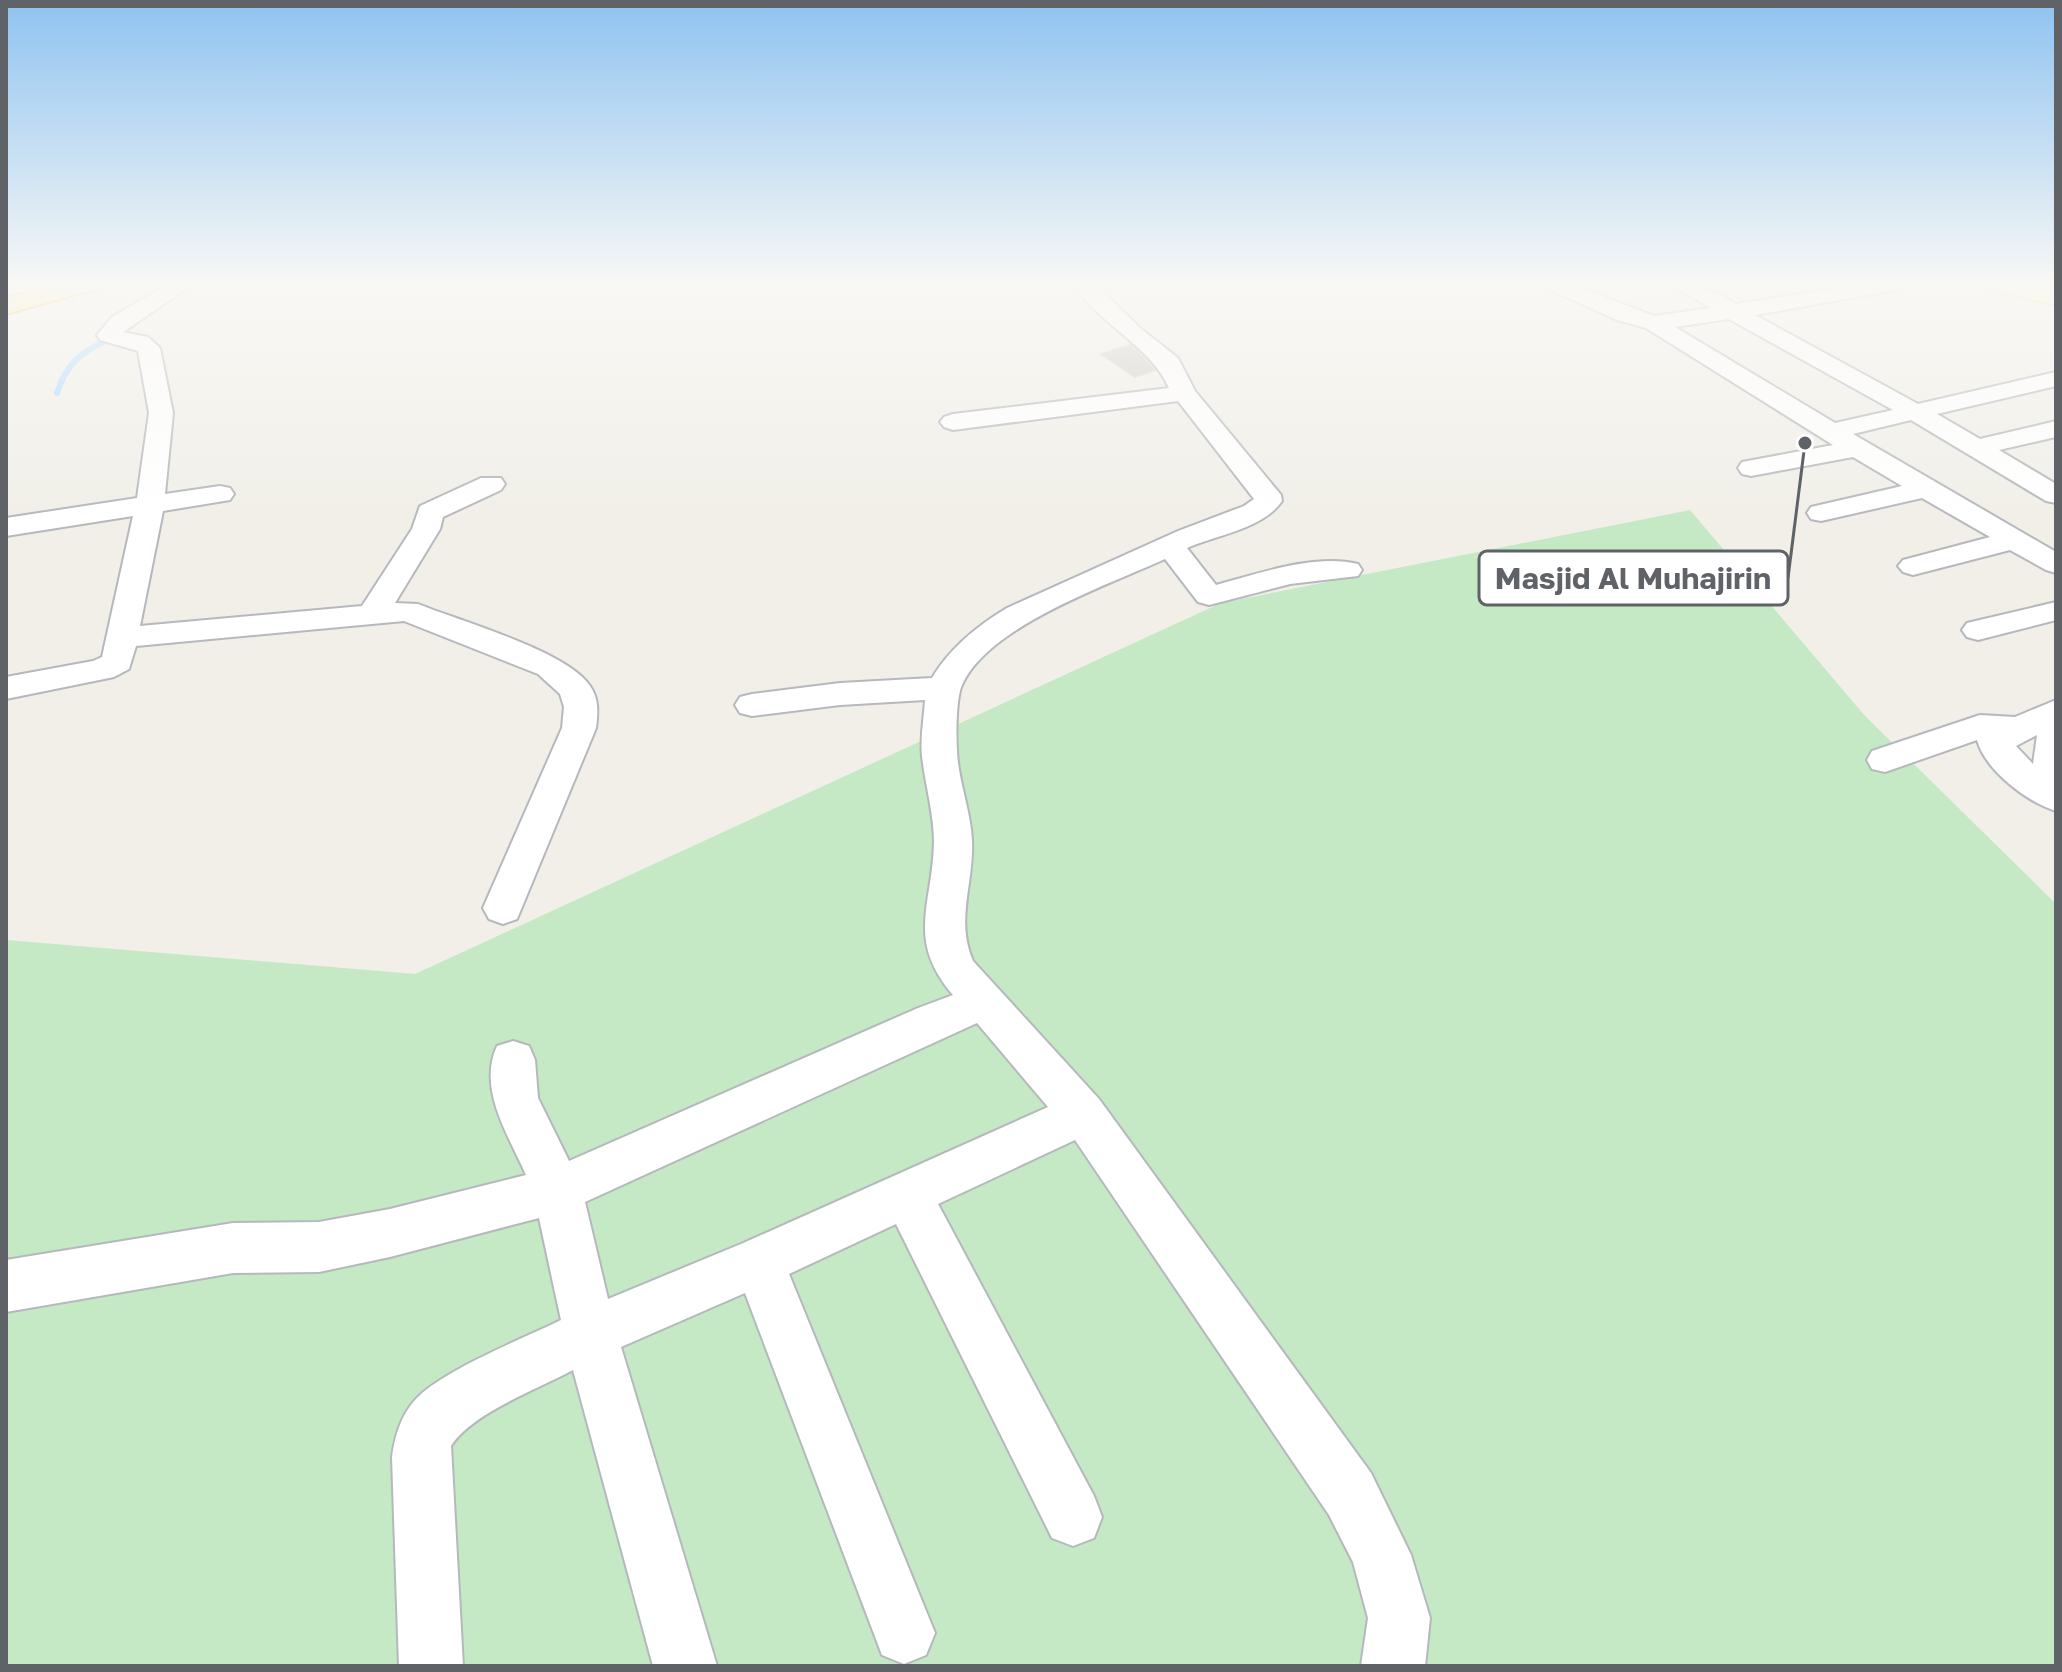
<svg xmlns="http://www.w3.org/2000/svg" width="2062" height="1672" viewBox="0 0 2062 1672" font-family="'Golos Text',sans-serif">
	<rect width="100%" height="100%" fill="#f1efe8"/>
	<path fill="#c5e8c5" d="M1690 510 1865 716 2056 904V1666H6V940L415 974 1221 603Z"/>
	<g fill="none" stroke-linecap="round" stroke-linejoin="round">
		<path stroke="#aadaff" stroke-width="6" d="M57 393C67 361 84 351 113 337"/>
	</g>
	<path fill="#cccac5" stroke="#d6d1c6" stroke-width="2" d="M1131 345 1147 361 1155 370 1135 377 1101 354Z"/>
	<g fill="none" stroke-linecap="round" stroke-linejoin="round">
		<defs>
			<g id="minor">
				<path d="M171 283H195L123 332 148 337 160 348 173 413 165 494 220 486 230 488 234 494 230 500 163 511 140 626 362 606 412 529 420 506 481 478H501L505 484 501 490 443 517 440 529 395 603 418 604C460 621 567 651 590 686 599 699 598 713 596 728L517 919 503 924 489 919 483 908 562 728 564 707 560 694 538 674 404 621 136 646 129 669 114 677 6 699V677L93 661 102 657 133 516 6 536V518L137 498 149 413 138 351 100 340 97 335 112 317Z"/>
				<path d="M1073 283H1094L1140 328 1178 358 1195 391 1281 495 1282 501C1263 529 1216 535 1187 548L1216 585C1257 574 1316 553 1358 564L1362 570 1358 576 1290 584 1209 605 1198 602 1165 559C1108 585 988 626 962 685 956 698 956 736 957 751 958 781 971 811 972 841 974 883 955 920 973 961L1099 1099 1371 1473 1411 1555 1430 1618 1425 1666H1361L1368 1618 1353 1562 1329 1515 1075 1140 938 1204 1094 1496 1102 1517 1094 1538 1073 1546 1052 1538 896 1224 789 1274 935 1633 926 1655 904 1664 882 1655 745 1293 621 1347 717 1666H653L573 1370C538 1389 472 1413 451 1446L463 1666H399L392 1457C395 1435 402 1412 419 1396 449 1368 522 1339 561 1320L539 1218 390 1257 319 1272 233 1273 6 1312V1260L233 1223 319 1222 390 1209 526 1175C509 1136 477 1089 497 1046L513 1041 529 1046 535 1060 538 1098 569 1161 918 1008 953 995C905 939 933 904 934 842 934 814 925 784 922 756 920 738 924 718 925 700L840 705 752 716 740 713 735 705 740 697 752 694 840 683 932 678C950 648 977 626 1007 608L1178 531 1244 506 1254 499 1178 401 953 430 944 427 940 422 944 417 953 414 1169 388C1150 344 1097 324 1073 283ZM977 1023 1048 1107 741 1244 608 1299 585 1202Z"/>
				<path d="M1541 283H1568L1654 316 1711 308 1674 287 1671 283H1696L1736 304 1871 283H1911L1908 287 1901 289 1755 315 1918 404 2056 372V386L1937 414 1980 439 2056 421V437L1999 450 2056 484V503L2046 501 1911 420 1853 434 2056 552V573L2046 570 2010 550 1913 575 1903 572 1898 566 1903 560 1990 537 1922 498 1821 521 1811 519 1807 513 1811 507 1902 486 1853 457 1751 476 1742 474 1738 468 1742 462 1833 445 1646 328 1617 320 1544 287ZM1729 319 1893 410 1835 423 1675 327Z"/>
				<path d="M2056 602V620L1978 640 1967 637 1962 630 1967 623Z"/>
				<path d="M2056 700V811C2027 802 1985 770 1977 740L1885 772 1872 769 1867 760 1872 751 1980 715 2015 717ZM2037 735 2033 764 2016 746Z"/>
			</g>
			<path id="major" d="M1979 283H2021L2056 291V305L1982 288Z"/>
			<path id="highway" d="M64 283H102L99 288 6 314V298Z"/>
		</defs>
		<use href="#minor" stroke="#b5b8bc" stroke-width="4"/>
		<use href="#major" stroke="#f2c960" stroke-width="4"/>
		<use href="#highway" stroke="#f9ab00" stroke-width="4"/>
		<use href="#minor" fill="#fff" fill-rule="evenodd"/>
		<use href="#major" fill="#fff2af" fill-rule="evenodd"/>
		<use href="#highway" fill="#fde293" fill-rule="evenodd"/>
	</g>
	<linearGradient id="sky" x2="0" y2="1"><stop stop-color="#8fc3f1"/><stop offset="0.55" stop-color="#f9f8f5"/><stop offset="1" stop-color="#f9f8f5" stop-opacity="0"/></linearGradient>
	<rect width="2062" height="517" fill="url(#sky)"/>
	<path fill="none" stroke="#5f6368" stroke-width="3" d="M1805 443L1788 578"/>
	<circle fill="#5f6368" stroke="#fff" stroke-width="3" cx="1805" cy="443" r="8"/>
	<rect fill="#fff" stroke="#5f6368" stroke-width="3" x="1479" y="551" width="309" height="54" rx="8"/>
	<g font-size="30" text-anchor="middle" font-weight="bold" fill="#5f6368">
		<text x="1633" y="589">Masjid Al Muhajirin</text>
	</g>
	<rect width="2062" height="1672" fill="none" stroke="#5f6368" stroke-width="16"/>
</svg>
